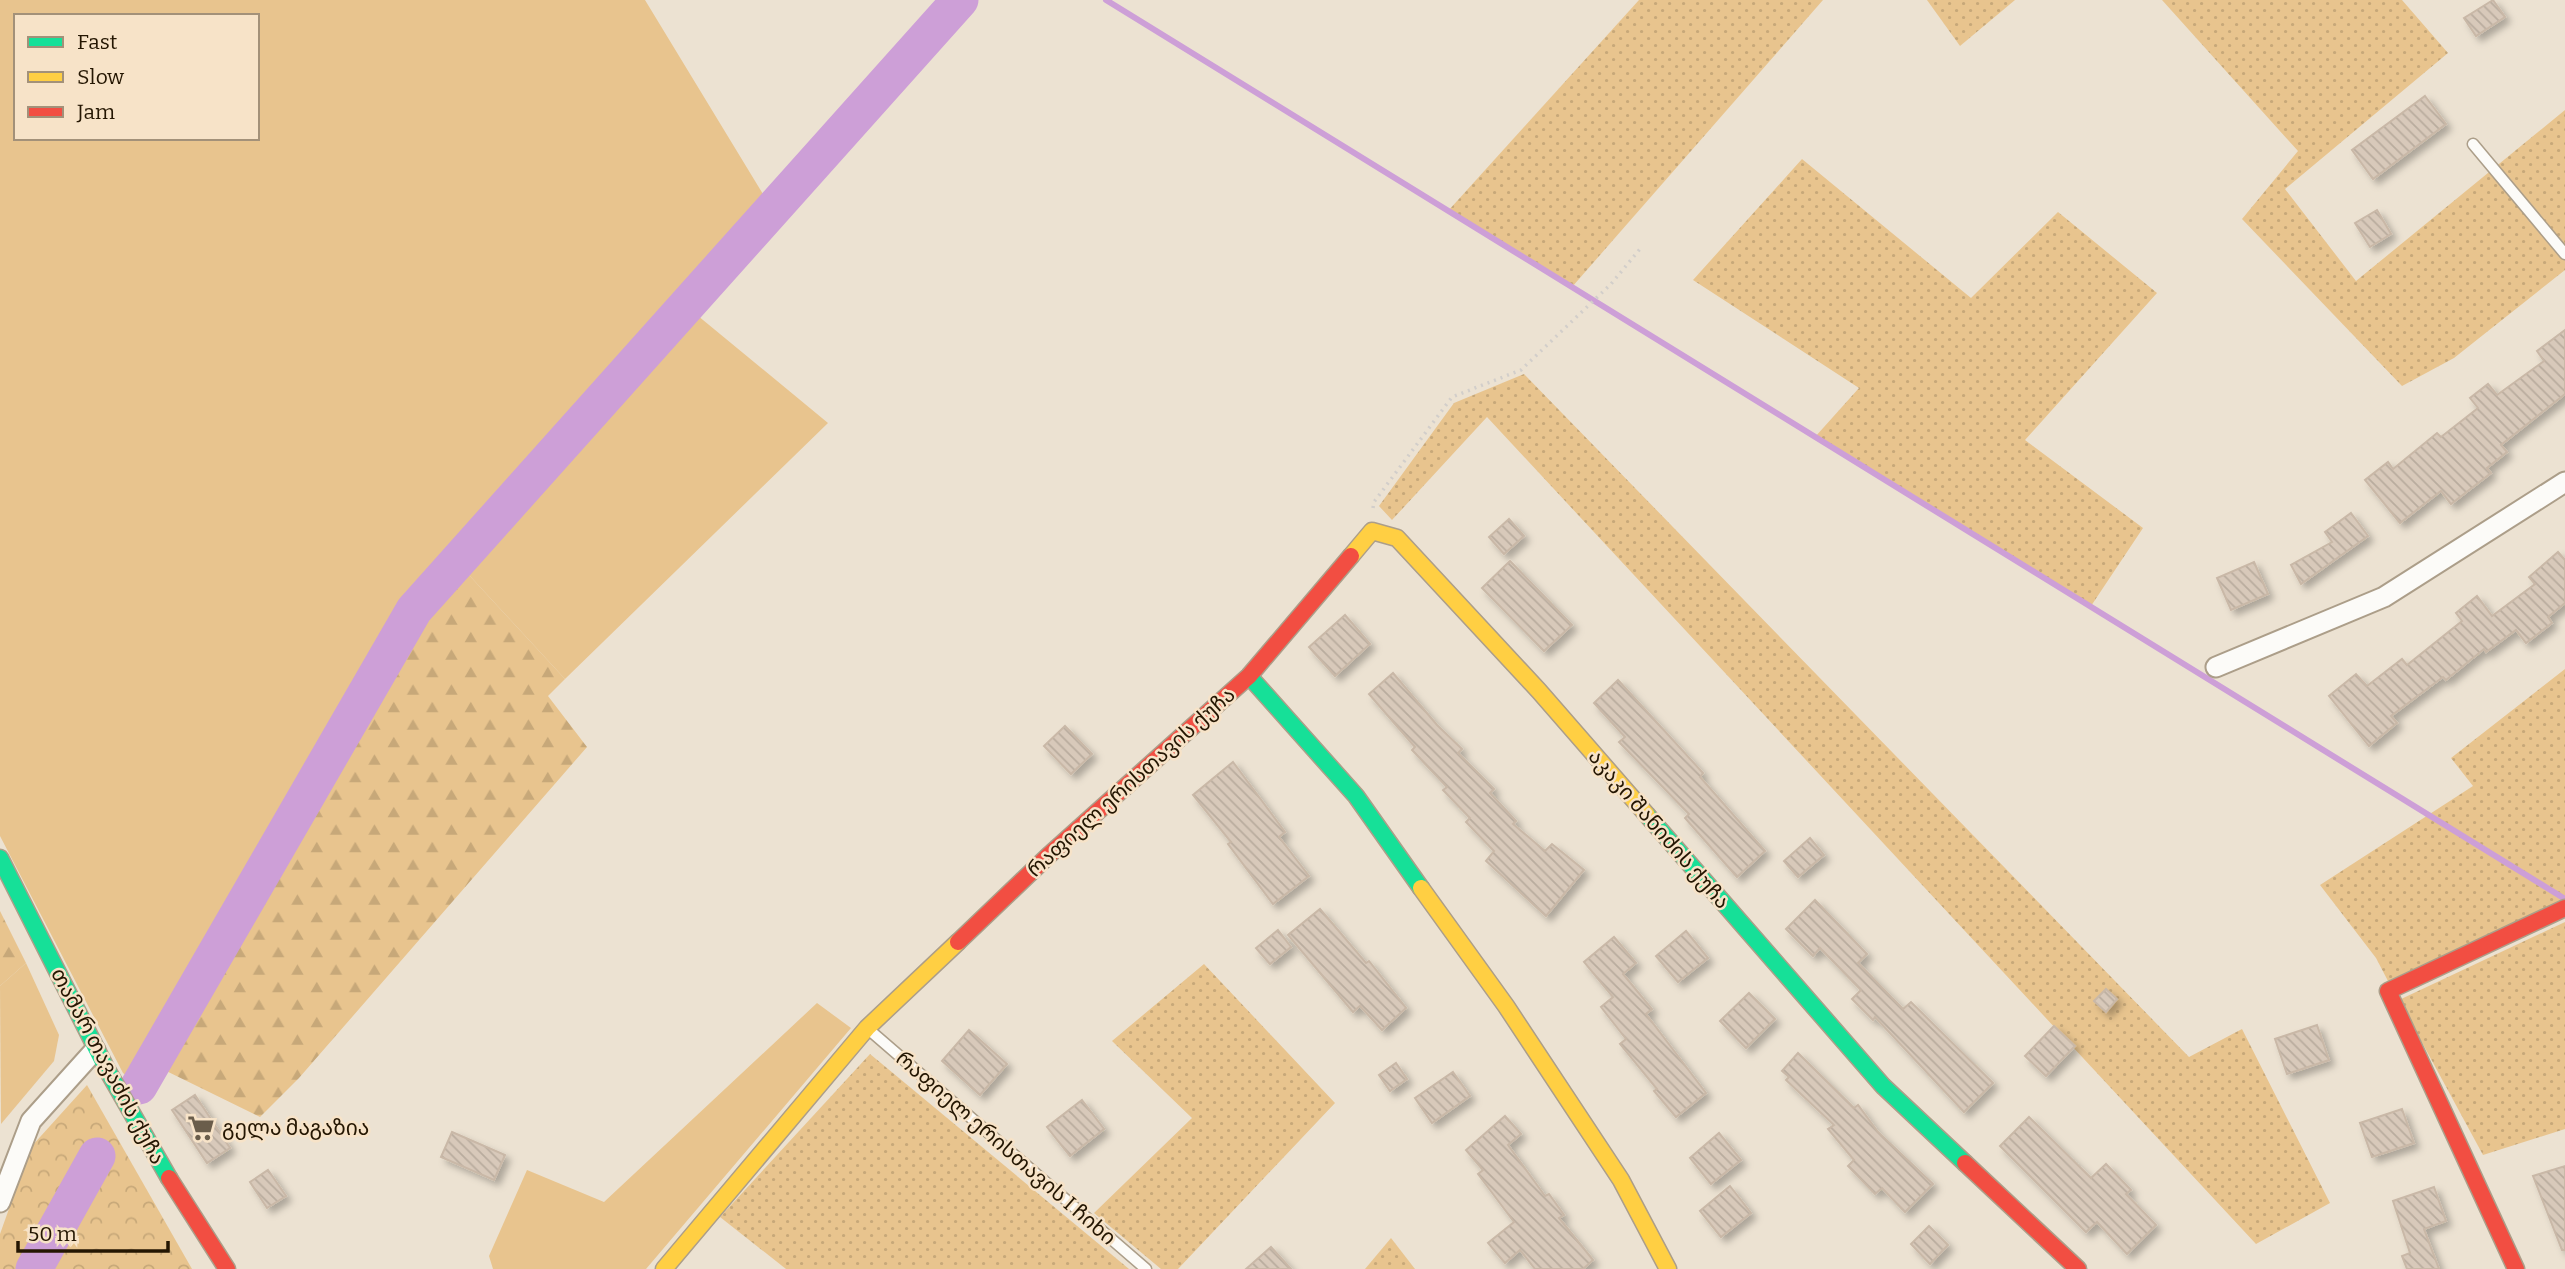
<svg xmlns="http://www.w3.org/2000/svg" width="2565" height="1269" viewBox="0 0 2565 1269" font-family="Bitter,'Noto Sans Georgian',serif">
	<defs>
		<pattern id="forest-firs" width="22" height="20" patternUnits="userSpaceOnUse" patternTransform="scale(1.75)"><rect width="22" height="20" fill="#e8c48e"/><path d="M5 1l3.5 6h-7zM16 11l3.5 6h-7z" fill="#c7a879"/></pattern>
		<pattern id="park-crowns" width="20" height="18" patternUnits="userSpaceOnUse" patternTransform="scale(1.75)"><rect width="20" height="18" fill="#e8c48e"/><path d="M2 6a3 3 0 1 1 6 0M12 15a3 3 0 1 1 6 0" fill="none" stroke="#c7a879"/></pattern>
		<pattern id="garden-dots" width="8" height="8" patternUnits="userSpaceOnUse" patternTransform="scale(1.75)"><rect width="8" height="8" fill="#e8c48e"/><path d="M2 2h.1M6 6h.1" fill="none" stroke="#c7a879" stroke-width="1.8" stroke-linecap="round"/></pattern>
		<pattern id="building-back-hatch" width="6" height="6" patternUnits="userSpaceOnUse" patternTransform="scale(1.75)"><rect width="6" height="6" fill="#d8c9ba"/><path d="M-1 5l2 2M0 0l6 6M5-1l2 2" fill="none" stroke="#b9ac9e"/></pattern>
		<filter id="shadow"><feDropShadow dx="5" dy="5" stdDeviation="3.5" flood-color="#0004"/></filter>
	</defs>
	<rect width="100%" height="100%" fill="#ece2d2"/>
	<g fill="#e8c48e" fill-rule="evenodd">
		<path d="M0 0H645L772 209 686 306 828 423 565 679 457 562 414 610 139 1086 123 1073 0 836ZM16 16H257V138H16Z"/>
		<path d="M26 963 59 1035 54 1061 1 1124 0 986Z"/>
		<path d="M817 1003 851 1028 646 1269H493L489 1256 527 1170 604 1202Z"/>
	</g>
	<g fill="url(#forest-firs)">
		<path d="M457 562 565 679 548 696 587 747 299 1078 260 1117 152 1064 414 610Z"/>
		<path d="M0 911 26 963 0 986Z"/>
	</g>
	<path fill="url(#park-crowns)" d="M87 1085 192 1269H0V1234L31 1147Z"/>
	<g fill="url(#garden-dots)">
		<path d="M1639 0H1823L1572 287 1448 211Z"/>
		<path d="M1927 0H2015L1960 46Z"/>
		<path d="M2162 0H2402L2448 53 2285 189 2356 281 2565 110V270L2454 358 2402 386 2242 219 2298 151Z"/>
		<path d="M1802 159 1971 298 2058 212 2157 293 2025 440 2143 528 2091 606 1815 437 1859 388 1693 280Z"/>
		<path d="M1524 374 2189 1057 2242 1029 2330 1203 2256 1244 1487 417 1392 520 1379 506 1454 403Z"/>
		<path d="M2565 669V900L2388 981 2376 958 2320 885 2473 786 2451 758Z"/>
		<path d="M2565 922V1129L2483 1155 2399 1000Z"/>
		<path d="M1204 964 1335 1103 1178 1269H1161L1094 1213 1192 1118 1112 1041Z"/>
		<path d="M870 1054 1129 1269H786L720 1217Z"/>
		<path d="M1391 1238 1415 1269H1365Z"/>
	</g>
	<g fill="none" stroke-linecap="round" stroke-linejoin="round">
		<path stroke="#cd9fd7" stroke-width="6" d="M1106 0 2565 899"/>
		<g stroke="#cd9fd7" stroke-width="37">
			<path d="M139 1086 414 610 960 0"/>
			<path d="M34 1269 97 1156"/>
		</g>
	</g>
	<g fill="url(#building-back-hatch)" stroke="#c9b8a7" stroke-width="2" filter="url(#shadow)">
		<path d="M2493 0 2505 17 2476 36 2464 18Z"/>
		<path d="M2425 96 2446 124 2373 179 2352 150Z"/>
		<path d="M2377 210 2391 234 2370 247 2355 223Z"/>
		<path d="M2565 330V394L2501 445 2507 452 2487 468 2491 473 2451 504 2441 491 2400 523 2365 480 2388 462 2393 469 2437 433 2441 437 2478 408 2470 398 2488 384 2497 395 2544 361 2537 351Z"/>
		<path d="M2351 513 2368 536 2301 584 2291 565 2332 542 2325 532Z"/>
		<path d="M1509 519 1524 536 1504 554 1489 537Z"/>
		<path d="M2558 552 2565 560V603L2548 617 2552 623 2526 643 2516 630 2486 652 2484 649 2446 680 2443 677 2391 716 2397 723 2369 746 2329 696 2356 674 2367 686 2402 659 2407 665 2462 621 2456 613 2477 596 2492 616 2535 584 2529 577Z"/>
		<path d="M1510 561 1572 625 1544 651 1482 588Z"/>
		<path d="M2254 562 2268 594 2231 610 2217 578Z"/>
		<path d="M1345 615 1370 644 1335 676 1309 647Z"/>
		<path d="M1393 673 1437 725 1462 749 1458 753 1494 789 1490 793 1516 821 1513 824 1545 851 1552 844 1584 870 1546 916 1486 861 1494 851 1466 822 1470 818 1443 790 1447 787 1412 750 1415 747 1369 694Z"/>
		<path d="M1618 680 1703 773 1700 777 1765 851 1737 877 1685 818 1689 814 1619 742 1625 737 1594 703Z"/>
		<path d="M1065 726 1092 754 1071 774 1044 746Z"/>
		<path d="M1233 762 1285 832 1279 837 1309 876 1273 904 1228 844 1231 842 1193 795Z"/>
		<path d="M1810 838 1824 855 1798 877 1784 861Z"/>
		<path d="M1815 900 1867 954 1858 963 1903 1009 1911 1002 1993 1083 1964 1112 1875 1017 1873 1020 1852 999 1861 990 1820 948 1813 956 1786 929Z"/>
		<path d="M1320 909 1366 963 1369 961 1406 1008 1382 1030 1360 1006 1353 1012 1288 935Z"/>
		<path d="M1278 930 1291 947 1270 964 1256 948Z"/>
		<path d="M1686 931 1708 958 1678 982 1656 956Z"/>
		<path d="M1614 937 1636 963 1623 974 1652 1009 1646 1014 1706 1093 1676 1117 1654 1091 1657 1089 1620 1044 1626 1039 1601 1007 1613 997 1584 962Z"/>
		<path d="M2106 989 2117 999 2106 1012 2094 1001Z"/>
		<path d="M1749 993 1775 1019 1746 1048 1720 1021Z"/>
		<path d="M2317 1025 2329 1060 2287 1074 2275 1039Z"/>
		<path d="M2054 1026 2075 1046 2046 1076 2025 1056Z"/>
		<path d="M969 1030 1007 1064 980 1095 942 1061Z"/>
		<path d="M1798 1053 1854 1108 1858 1105 1878 1132 1933 1184 1905 1212 1882 1188 1875 1194 1848 1166 1854 1160 1828 1129 1834 1125 1786 1080 1789 1077 1782 1071Z"/>
		<path d="M1396 1063 1407 1079 1390 1091 1379 1075Z"/>
		<path d="M1453 1072 1470 1096 1432 1123 1415 1098Z"/>
		<path d="M195 1095 230 1148 207 1163 172 1110Z"/>
		<path d="M1082 1100 1104 1129 1070 1156 1047 1127Z"/>
		<path d="M2402 1109 2414 1143 2372 1157 2360 1123Z"/>
		<path d="M1505 1116 1521 1134 1508 1145 1545 1196 1549 1194 1564 1215 1559 1218 1593 1260 1583 1269H1535L1520 1250 1505 1263 1488 1243 1514 1222 1478 1174 1483 1170 1466 1150Z"/>
		<path d="M2029 1117 2091 1178 2106 1164 2131 1190 2126 1194 2156 1225 2127 1254 2097 1222 2086 1232 2000 1146Z"/>
		<path d="M452 1132 505 1155 494 1180 441 1157Z"/>
		<path d="M1719 1133 1741 1160 1711 1184 1690 1158Z"/>
		<path d="M2565 1166V1250H2562L2533 1176Z"/>
		<path d="M268 1170 286 1196 267 1208 250 1182Z"/>
		<path d="M1730 1186 1751 1213 1721 1237 1700 1211Z"/>
		<path d="M2434 1187 2446 1221 2424 1229 2439 1269H2407L2402 1256 2410 1253 2393 1201Z"/>
		<path d="M1929 1226 1948 1245 1930 1264 1911 1244Z"/>
		<path d="M1271 1247 1291 1269H1246Z"/>
	</g>
	<g fill="none" stroke-linecap="round" stroke-linejoin="round">
		<defs>
			<g id="lane">
				<path d="M2473 144 2565 254"/>
				<path d="M867 1028 1146 1269"/>
			</g>
			<g id="street">
				<path d="M2216 667 2384 597 2565 482"/>
				<path d="M0 1202 31 1121 95 1050"/>
			</g>
			<g id="fast">
				<path d="M1249 676 1356 796 1421 888"/>
				<path d="M1647 815 1883 1086 1965 1163"/>
				<path d="M0 858 106 1068 169 1178"/>
			</g>
			<g id="slow">
				<path d="M1351 556 1372 531 1397 538 1539 691 1647 815"/>
				<path d="M1421 888 1506 1006 1621 1180 1668 1269"/>
				<path d="M664 1269 867 1028 958 942"/>
			</g>
			<g id="jam">
				<path d="M958 942 1048 856 1249 676 1351 556"/>
				<path d="M1965 1163 2078 1269"/>
				<path d="M169 1178 227 1269"/>
				<path d="M2516 1269 2388 991 2565 908"/>
			</g>
		</defs>
		<use href="#lane" stroke="#ac9e89" stroke-width="13"/>
		<use href="#street" stroke="#ac9e89" stroke-width="23"/>
		<use href="#fast" stroke="#ac9e89" stroke-width="19"/>
		<use href="#slow" stroke="#ac9e89" stroke-width="19"/>
		<use href="#jam" stroke="#ac9e89" stroke-width="19"/>
		<path stroke="#d2ceca" stroke-width="3.5" stroke-dasharray="2 5" stroke-linecap="butt" d="M1373 508 1374 502 1452 397 1521 370 1611 284 1640 249"/>
		<use href="#lane" stroke="#fcfbf8" stroke-width="10"/>
		<use href="#street" stroke="#fcfbf8" stroke-width="19"/>
		<use href="#fast" stroke="#16e098" stroke-width="16"/>
		<use href="#slow" stroke="#ffcf43" stroke-width="16"/>
		<use href="#jam" stroke="#f24e42" stroke-width="16"/>
	</g>
	<defs>
		<symbol id="supermarket-bare" viewBox="-9 -9 18 18"><path d="M-6-5.5h2.5l.6 2H6L4.5 2H-2.5L-4.4-4H-6ZM-1.5 3.2a1.3 1.3 0 1 0 .1 0ZM3 3.2a1.3 1.3 0 1 0 .1 0Z" fill="#6a5d4b" stroke="#f7e3c8" stroke-width="2.5" paint-order="stroke"/></symbol>
	</defs>
	<g fill-rule="evenodd">
		<use href="#supermarket-bare" x="182" y="1109" width="38" height="38"/>
	</g>
	<g text-anchor="middle" dominant-baseline="central" stroke-width="5" stroke-linejoin="round" paint-order="stroke">
		<g font-size="21" fill="#241602" stroke="#f7e3c8">
			<text transform="translate(1131 782) rotate(-42)">რაფიელ ერისთავის ქუჩა</text>
			<text transform="translate(1659 829) rotate(49)">აკაკი შანიძის ქუჩა</text>
			<text transform="translate(108 1066) rotate(62)">თამარ თავაძის ქუჩა</text>
			<text transform="translate(1006 1148) rotate(41)">რაფიელ ერისთავის I ჩიხი</text>
		</g>
		<g font-size="21" fill="#241602" stroke="#f7e3c8" text-anchor="start">
			<text x="222" y="1128">გელა მაგაზია</text>
		</g>
	</g>
	<rect x="14" y="14" width="245" height="126" fill="#f7e3c8" stroke="#a39179" stroke-width="2"/>
	<rect x="28" y="37" width="35" height="10" fill="#16e098" stroke="#a39179" stroke-width="2"/>
	<text x="77" y="49" font-size="21" fill="#241602">Fast</text>
	<rect x="28" y="72" width="35" height="10" fill="#ffcf43" stroke="#a39179" stroke-width="2"/>
	<text x="77" y="84" font-size="21" fill="#241602">Slow</text>
	<rect x="28" y="107" width="35" height="10" fill="#f24e42" stroke="#a39179" stroke-width="2"/>
	<text x="77" y="119" font-size="21" fill="#241602">Jam</text>
	<path d="M18 1241v10h150v-10" fill="none" stroke="#241602" stroke-width="3.5"/>
	<text x="28" y="1241" font-size="21" fill="#241602" stroke="#f7e3c8" stroke-width="5" paint-order="stroke">50 m</text>
</svg>
